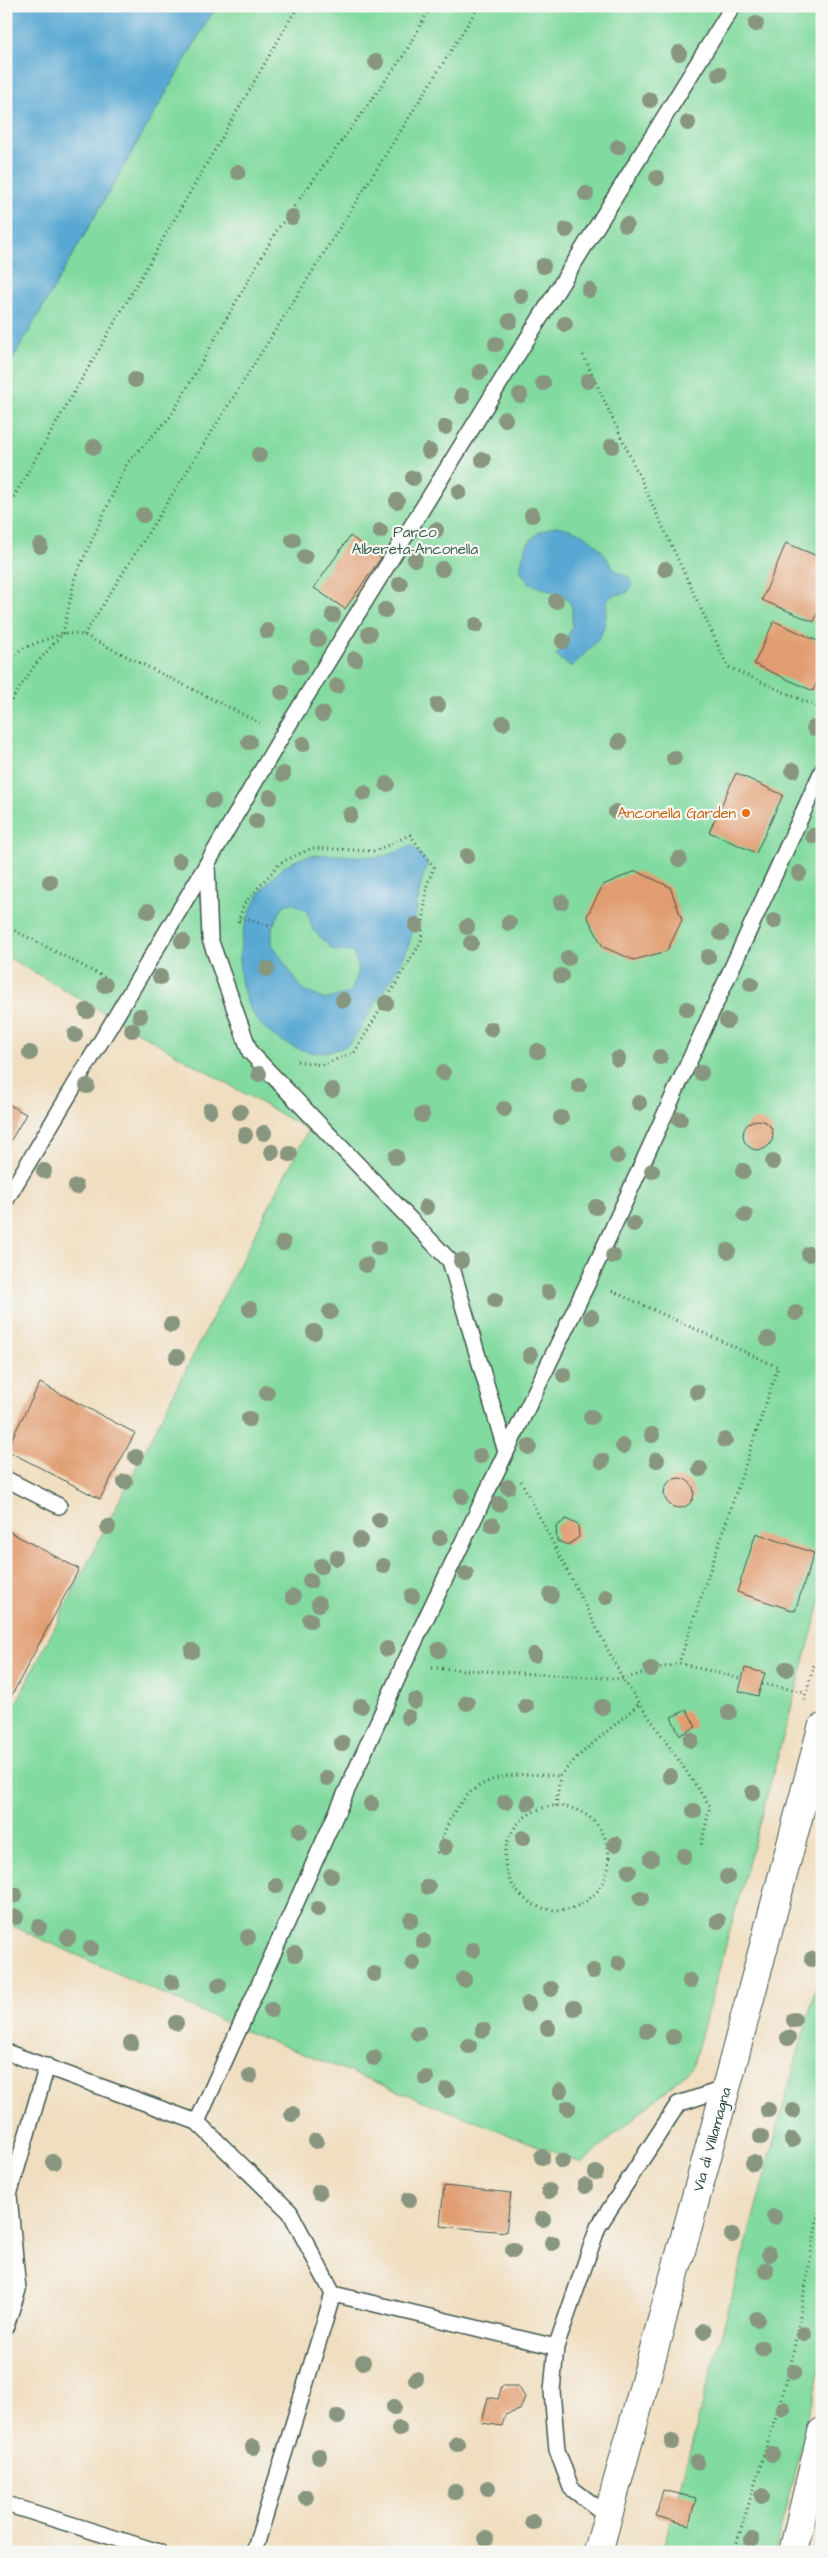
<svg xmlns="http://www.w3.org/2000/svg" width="828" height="2558" viewBox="0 0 828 2558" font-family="'Architects Daughter',sans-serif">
	<rect width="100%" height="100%" fill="#f6f6f2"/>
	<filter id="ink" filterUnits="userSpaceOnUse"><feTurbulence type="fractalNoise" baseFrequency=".02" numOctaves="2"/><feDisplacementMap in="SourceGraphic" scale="10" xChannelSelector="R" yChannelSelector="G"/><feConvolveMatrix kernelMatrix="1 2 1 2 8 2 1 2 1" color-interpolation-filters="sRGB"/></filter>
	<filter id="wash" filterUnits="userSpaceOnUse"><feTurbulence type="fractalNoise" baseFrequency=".0096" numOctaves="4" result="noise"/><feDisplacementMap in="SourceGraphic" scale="20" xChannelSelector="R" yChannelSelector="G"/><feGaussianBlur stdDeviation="1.12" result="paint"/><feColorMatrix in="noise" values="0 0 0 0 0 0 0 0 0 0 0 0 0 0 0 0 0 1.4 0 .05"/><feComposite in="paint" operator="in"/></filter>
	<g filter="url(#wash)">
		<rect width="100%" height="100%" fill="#f0dec0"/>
		<g fill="#81da9f" stroke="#508c6a">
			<path d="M216 6H822V1596L692 2068 582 2163 240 2029 6 1923V1723L308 1130 6 956V371Z"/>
			<path d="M822 1965V2361L775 2552H662Z"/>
		</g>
		<g fill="#59a8d3" stroke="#3c7284" fill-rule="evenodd">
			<path d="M6 6H216L6 371Z"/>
			<path d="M556 526C573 528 590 536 601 550 612 564 611 571 629 577L632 585 627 593 614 595 607 600C606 641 597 639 572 667L556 656 572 628V607L566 597 529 583 520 570C525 544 530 533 556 526Z"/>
			<path d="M412 846 428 864C415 892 419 914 410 941 402 966 387 985 373 1007 366 1018 359 1031 351 1042 345 1049 332 1051 323 1052 312 1054 301 1050 290 1045 218 1015 229 905 287 865 316 846 351 860 383 856 393 855 403 849 412 846ZM293 903 307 911 313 930 333 950 353 952 359 970 351 992 325 1000 302 989 272 944V927L284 905Z"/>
		</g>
		<g id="blocks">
			<g fill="#e19d71">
				<path d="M350 536 381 558 345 609 314 588Z"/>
				<path d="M786 543 822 558V602L814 622 762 600Z"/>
				<path d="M774 621 822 643V672L813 691 754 664Z"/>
				<path d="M736 773 783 795 756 853 709 832Z"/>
				<path d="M636 871 670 887 682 920 667 951 634 960 603 947 587 916 603 885Z"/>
				<path d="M6 1103 26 1114 6 1149Z"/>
				<circle cx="758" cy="1135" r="15"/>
				<path d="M40 1383 135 1433 100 1499 6 1450Z"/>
				<circle cx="679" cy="1493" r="15"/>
				<path d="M566 1519 578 1525 579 1537 568 1545 557 1541 556 1527Z"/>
				<path d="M6 1530 79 1569 6 1706Z"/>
				<path d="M756 1533 814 1553 795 1611 737 1592Z"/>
				<path d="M745 1668 765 1673 758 1696 739 1691Z"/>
				<path d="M687 1710 696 1727 680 1735 671 1717Z"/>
				<path d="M444 2186 511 2193 506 2232 440 2226Z"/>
				<path d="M502 2386H518L525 2397 520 2410 505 2415 502 2426 482 2423 488 2397 498 2399Z"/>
				<path d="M663 2490 696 2498 689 2525 656 2516Z"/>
			</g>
		</g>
	</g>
	<g filter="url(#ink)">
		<use href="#blocks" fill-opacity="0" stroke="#3e5549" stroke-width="1"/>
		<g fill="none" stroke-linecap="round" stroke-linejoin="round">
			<defs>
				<g id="service">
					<path d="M6 1200 207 864"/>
					<path d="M506 1452 450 1261 250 1052 210 939 207 864 283 734 733 6"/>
					<path d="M6 1479 59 1506"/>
					<path d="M6 2052 197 2122 290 2212 333 2294 556 2347"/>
					<path d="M197 2122 403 1666 589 1280 822 771"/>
					<path d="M6 2326 18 2290 9 2195 47 2066"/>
					<path d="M6 2504 159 2552"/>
					<path d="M608 2516 571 2488 557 2450 552 2391 556 2347 598 2227 678 2104 726 2088"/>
					<path d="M254 2552 333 2294"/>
				</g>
				<path id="minor" d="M793 2552 822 2432"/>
				<g id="secondary">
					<path id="s1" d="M598 2552 726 2088 822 1728"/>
				</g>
			</defs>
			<use href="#service" stroke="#3e5549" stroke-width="18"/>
			<use href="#minor" stroke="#3e5549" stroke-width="30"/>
			<use href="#secondary" stroke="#3e5549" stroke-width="30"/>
			<g stroke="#3e5549" stroke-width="3" stroke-dasharray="1 4" stroke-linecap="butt">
				<path d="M583 355 728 667 822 709"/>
				<path d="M6 510 298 6"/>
				<path d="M84 635 479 6"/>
				<path d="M6 666 21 649 63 633 84 635 260 723"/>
				<path d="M6 709 34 666 63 633 75 577 127 463 171 416 277 230 404 55 431 6"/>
				<path d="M239 920 246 918 272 927"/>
				<path d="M238 922 244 904 280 863 312 848 375 851 410 835 434 867 427 885 421 942 354 1053 321 1065 297 1061"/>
				<path d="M6 926 108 979"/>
				<path d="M612 1291 778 1367 679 1663"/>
				<path d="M521 1481 623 1679 710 1806 701 1846"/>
				<path d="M432 1668 623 1679 679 1663 742 1679"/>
				<path d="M762 1684 806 1692"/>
				<path d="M804 1700 814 1665 822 1667"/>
				<path d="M556 1806 560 1776 577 1757 639 1704"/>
				<circle cx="557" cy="1858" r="52"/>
				<path d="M437 1853C459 1783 488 1769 560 1776"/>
				<path d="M734 2552 790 2370 822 2194"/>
			</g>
			<use href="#service" stroke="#fff" stroke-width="15"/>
			<use href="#minor" stroke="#fff" stroke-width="28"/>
			<use href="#secondary" stroke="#fff" stroke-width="28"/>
		</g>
		<g fill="#88967f">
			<circle cx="756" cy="24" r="8"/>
			<circle cx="679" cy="53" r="8"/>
			<circle cx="376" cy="62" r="8"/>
			<circle cx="719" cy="74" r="8"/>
			<circle cx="650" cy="100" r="8"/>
			<circle cx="688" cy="123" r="8"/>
			<circle cx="618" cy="147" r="8"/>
			<circle cx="238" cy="172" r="8"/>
			<circle cx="657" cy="178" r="8"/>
			<circle cx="586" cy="194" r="8"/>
			<circle cx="292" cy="217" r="8"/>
			<circle cx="626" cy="225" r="8"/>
			<circle cx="566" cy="230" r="8"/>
			<circle cx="543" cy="266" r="8"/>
			<circle cx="589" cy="290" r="8"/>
			<circle cx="521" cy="296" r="8"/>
			<circle cx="510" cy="321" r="8"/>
			<circle cx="565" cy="324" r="8"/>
			<circle cx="496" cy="344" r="8"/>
			<circle cx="480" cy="372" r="8"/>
			<circle cx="135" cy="380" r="8"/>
			<circle cx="588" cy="381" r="8"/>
			<circle cx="543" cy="383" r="8"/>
			<circle cx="520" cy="395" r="8"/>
			<circle cx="462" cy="396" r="8"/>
			<circle cx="505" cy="419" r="8"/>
			<circle cx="445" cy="427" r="8"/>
			<circle cx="612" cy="446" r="8"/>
			<circle cx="94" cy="447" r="8"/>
			<circle cx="429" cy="451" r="8"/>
			<circle cx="259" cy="455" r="8"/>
			<circle cx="483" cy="460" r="8"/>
			<circle cx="413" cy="478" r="8"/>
			<circle cx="459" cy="492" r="8"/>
			<circle cx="397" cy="501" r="8"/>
			<circle cx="143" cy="515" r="8"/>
			<circle cx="532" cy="515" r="8"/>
			<circle cx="436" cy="530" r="8"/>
			<circle cx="380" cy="531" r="8"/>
			<circle cx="293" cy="540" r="8"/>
			<circle cx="40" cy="546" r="8"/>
			<circle cx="305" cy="557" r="8"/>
			<circle cx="415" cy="559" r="8"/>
			<circle cx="442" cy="569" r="8"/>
			<circle cx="665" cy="569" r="8"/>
			<circle cx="400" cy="584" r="8"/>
			<circle cx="556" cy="601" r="8"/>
			<circle cx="385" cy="610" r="8"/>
			<circle cx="333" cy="615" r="8"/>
			<circle cx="476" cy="625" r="8"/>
			<circle cx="267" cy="631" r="8"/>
			<circle cx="369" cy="634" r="8"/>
			<circle cx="318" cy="639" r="8"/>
			<circle cx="563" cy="641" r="8"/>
			<circle cx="355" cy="659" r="8"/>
			<circle cx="300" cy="667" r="8"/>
			<circle cx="337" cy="686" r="8"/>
			<circle cx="282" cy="692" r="8"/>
			<circle cx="438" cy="705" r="8"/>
			<circle cx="322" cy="714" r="8"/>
			<circle cx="503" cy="723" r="8"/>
			<circle cx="814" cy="728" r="8"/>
			<circle cx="249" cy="742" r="8"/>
			<circle cx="619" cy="742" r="8"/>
			<circle cx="303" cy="744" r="8"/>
			<circle cx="674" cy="758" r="8"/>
			<circle cx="793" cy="770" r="8"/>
			<circle cx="283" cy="774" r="8"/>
			<circle cx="387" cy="784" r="8"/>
			<circle cx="364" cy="793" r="8"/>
			<circle cx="270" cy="797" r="8"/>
			<circle cx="213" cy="801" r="8"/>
			<circle cx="616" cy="812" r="8"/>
			<circle cx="350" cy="815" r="8"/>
			<circle cx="256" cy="821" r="8"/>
			<circle cx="813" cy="836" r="8"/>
			<circle cx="467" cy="856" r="8"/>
			<circle cx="679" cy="859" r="8"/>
			<circle cx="179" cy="861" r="8"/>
			<circle cx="799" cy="873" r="8"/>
			<circle cx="50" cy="882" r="8"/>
			<circle cx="561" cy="902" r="8"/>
			<circle cx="148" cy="911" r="8"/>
			<circle cx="774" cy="921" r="8"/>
			<circle cx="509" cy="923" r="8"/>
			<circle cx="416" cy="925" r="8"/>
			<circle cx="467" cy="927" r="8"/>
			<circle cx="721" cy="933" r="8"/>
			<circle cx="182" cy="941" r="8"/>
			<circle cx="471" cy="943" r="8"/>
			<circle cx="708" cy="957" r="8"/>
			<circle cx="568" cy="958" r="8"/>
			<circle cx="267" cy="969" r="8"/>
			<circle cx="561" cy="976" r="8"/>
			<circle cx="160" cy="977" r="8"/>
			<circle cx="751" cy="984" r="8"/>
			<circle cx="105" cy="985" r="8"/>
			<circle cx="343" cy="1000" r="8"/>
			<circle cx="386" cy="1003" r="8"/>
			<circle cx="687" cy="1009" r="8"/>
			<circle cx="87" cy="1011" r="8"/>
			<circle cx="140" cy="1016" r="8"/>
			<circle cx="727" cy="1021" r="8"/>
			<circle cx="491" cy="1029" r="8"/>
			<circle cx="132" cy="1030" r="8"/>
			<circle cx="75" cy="1035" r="8"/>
			<circle cx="538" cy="1051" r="8"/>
			<circle cx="30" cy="1053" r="8"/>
			<circle cx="660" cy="1057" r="8"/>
			<circle cx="618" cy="1059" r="8"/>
			<circle cx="443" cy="1073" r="8"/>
			<circle cx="701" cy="1073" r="8"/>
			<circle cx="259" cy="1074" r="8"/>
			<circle cx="579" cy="1085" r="8"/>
			<circle cx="87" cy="1086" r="8"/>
			<circle cx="332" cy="1090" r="8"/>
			<circle cx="639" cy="1103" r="8"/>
			<circle cx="504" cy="1109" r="8"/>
			<circle cx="210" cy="1110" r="8"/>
			<circle cx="240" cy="1112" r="8"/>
			<circle cx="422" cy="1115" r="8"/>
			<circle cx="561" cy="1118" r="8"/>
			<circle cx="680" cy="1119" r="8"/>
			<circle cx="264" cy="1133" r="8"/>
			<circle cx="245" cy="1135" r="8"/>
			<circle cx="272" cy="1152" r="8"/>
			<circle cx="290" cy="1154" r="8"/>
			<circle cx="617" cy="1156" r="8"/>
			<circle cx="396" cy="1157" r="8"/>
			<circle cx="773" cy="1162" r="8"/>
			<circle cx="44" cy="1171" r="8"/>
			<circle cx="652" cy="1171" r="8"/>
			<circle cx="743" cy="1171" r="8"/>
			<circle cx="76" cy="1187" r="8"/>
			<circle cx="426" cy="1207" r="8"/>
			<circle cx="596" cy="1207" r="8"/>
			<circle cx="745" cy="1215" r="8"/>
			<circle cx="634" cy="1224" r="8"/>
			<circle cx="283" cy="1243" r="8"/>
			<circle cx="378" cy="1248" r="8"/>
			<circle cx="728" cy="1251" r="8"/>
			<circle cx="809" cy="1254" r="8"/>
			<circle cx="613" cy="1256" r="8"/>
			<circle cx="461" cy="1261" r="8"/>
			<circle cx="366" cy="1265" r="8"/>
			<circle cx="548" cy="1292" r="8"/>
			<circle cx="495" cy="1300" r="8"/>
			<circle cx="250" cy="1309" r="8"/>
			<circle cx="330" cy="1312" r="8"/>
			<circle cx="796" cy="1313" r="8"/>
			<circle cx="591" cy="1317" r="8"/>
			<circle cx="171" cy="1325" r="8"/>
			<circle cx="314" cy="1332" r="8"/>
			<circle cx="768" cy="1339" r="8"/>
			<circle cx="530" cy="1355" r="8"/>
			<circle cx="177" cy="1357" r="8"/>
			<circle cx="564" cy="1375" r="8"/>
			<circle cx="697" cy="1392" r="8"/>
			<circle cx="267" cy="1393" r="8"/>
			<circle cx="591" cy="1417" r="8"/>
			<circle cx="249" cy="1419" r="8"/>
			<circle cx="652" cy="1435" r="8"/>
			<circle cx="725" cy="1440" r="8"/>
			<circle cx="623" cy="1446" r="8"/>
			<circle cx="529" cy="1447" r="8"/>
			<circle cx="480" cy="1456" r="8"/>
			<circle cx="136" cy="1457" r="8"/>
			<circle cx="657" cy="1460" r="8"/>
			<circle cx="602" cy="1461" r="8"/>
			<circle cx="700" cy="1469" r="8"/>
			<circle cx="125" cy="1482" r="8"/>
			<circle cx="508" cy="1487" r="8"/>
			<circle cx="462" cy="1496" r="8"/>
			<circle cx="499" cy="1504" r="8"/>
			<circle cx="379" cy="1520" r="8"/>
			<circle cx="492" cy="1525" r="8"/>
			<circle cx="108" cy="1527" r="8"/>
			<circle cx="440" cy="1538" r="8"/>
			<circle cx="360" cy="1540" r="8"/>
			<circle cx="337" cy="1558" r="8"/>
			<circle cx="321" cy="1566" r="8"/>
			<circle cx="383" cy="1566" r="8"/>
			<circle cx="466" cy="1574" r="8"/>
			<circle cx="310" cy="1581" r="8"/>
			<circle cx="551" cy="1595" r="8"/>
			<circle cx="412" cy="1596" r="8"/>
			<circle cx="293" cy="1597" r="8"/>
			<circle cx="606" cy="1597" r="8"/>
			<circle cx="319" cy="1604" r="8"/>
			<circle cx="310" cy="1620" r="8"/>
			<circle cx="387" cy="1649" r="8"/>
			<circle cx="439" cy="1650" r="8"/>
			<circle cx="192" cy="1651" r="8"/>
			<circle cx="534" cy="1655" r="8"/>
			<circle cx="651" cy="1669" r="8"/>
			<circle cx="786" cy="1669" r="8"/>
			<circle cx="415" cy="1701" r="8"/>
			<circle cx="467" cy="1703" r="8"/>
			<circle cx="361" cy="1706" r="8"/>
			<circle cx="526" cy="1706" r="8"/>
			<circle cx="602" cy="1707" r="8"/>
			<circle cx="729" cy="1712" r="8"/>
			<circle cx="408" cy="1717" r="8"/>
			<circle cx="691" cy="1740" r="8"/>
			<circle cx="342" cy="1743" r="8"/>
			<circle cx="670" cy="1776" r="8"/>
			<circle cx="327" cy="1778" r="8"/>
			<circle cx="753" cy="1793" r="8"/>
			<circle cx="505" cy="1802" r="8"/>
			<circle cx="528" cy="1803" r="8"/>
			<circle cx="371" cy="1804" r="8"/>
			<circle cx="694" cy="1811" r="8"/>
			<circle cx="300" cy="1831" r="8"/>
			<circle cx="523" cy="1838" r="8"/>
			<circle cx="615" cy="1844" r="8"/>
			<circle cx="445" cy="1847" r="8"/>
			<circle cx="684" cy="1856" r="8"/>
			<circle cx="651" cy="1859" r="8"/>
			<circle cx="629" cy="1871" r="8"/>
			<circle cx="331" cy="1876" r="8"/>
			<circle cx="727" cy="1877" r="8"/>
			<circle cx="276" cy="1886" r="8"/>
			<circle cx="428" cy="1887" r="8"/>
			<circle cx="15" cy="1895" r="8"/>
			<circle cx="641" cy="1898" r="8"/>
			<circle cx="318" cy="1909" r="8"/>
			<circle cx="16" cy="1917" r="8"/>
			<circle cx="411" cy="1920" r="8"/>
			<circle cx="718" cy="1921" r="8"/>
			<circle cx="39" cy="1927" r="8"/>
			<circle cx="248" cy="1937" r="8"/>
			<circle cx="68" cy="1938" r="8"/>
			<circle cx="423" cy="1941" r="8"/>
			<circle cx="91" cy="1948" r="8"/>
			<circle cx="473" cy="1950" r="8"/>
			<circle cx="295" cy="1954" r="8"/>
			<circle cx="812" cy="1959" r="8"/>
			<circle cx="413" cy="1963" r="8"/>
			<circle cx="619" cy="1963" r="8"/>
			<circle cx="593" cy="1971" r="8"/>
			<circle cx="374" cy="1974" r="8"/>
			<circle cx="464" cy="1979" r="8"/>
			<circle cx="690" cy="1981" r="8"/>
			<circle cx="172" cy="1982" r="8"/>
			<circle cx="219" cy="1985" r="8"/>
			<circle cx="551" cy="1989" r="8"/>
			<circle cx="528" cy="2004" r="8"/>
			<circle cx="574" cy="2008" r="8"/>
			<circle cx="271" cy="2010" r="8"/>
			<circle cx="794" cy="2020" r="8"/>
			<circle cx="176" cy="2023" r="8"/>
			<circle cx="548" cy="2028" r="8"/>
			<circle cx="483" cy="2030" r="8"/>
			<circle cx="647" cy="2031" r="8"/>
			<circle cx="418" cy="2033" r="8"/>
			<circle cx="673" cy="2037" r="8"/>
			<circle cx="788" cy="2038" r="8"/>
			<circle cx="131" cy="2043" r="8"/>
			<circle cx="469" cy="2046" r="8"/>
			<circle cx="374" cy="2058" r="8"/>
			<circle cx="250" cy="2076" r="8"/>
			<circle cx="426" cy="2078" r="8"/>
			<circle cx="447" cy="2090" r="8"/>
			<circle cx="560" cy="2091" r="8"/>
			<circle cx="568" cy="2108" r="8"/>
			<circle cx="768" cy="2110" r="8"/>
			<circle cx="793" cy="2111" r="8"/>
			<circle cx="292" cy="2114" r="8"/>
			<circle cx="761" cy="2137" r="8"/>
			<circle cx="792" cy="2140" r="8"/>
			<circle cx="316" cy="2141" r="8"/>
			<circle cx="542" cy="2157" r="8"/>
			<circle cx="562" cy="2161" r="8"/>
			<circle cx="53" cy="2162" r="8"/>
			<circle cx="753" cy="2163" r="8"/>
			<circle cx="596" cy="2173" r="8"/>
			<circle cx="585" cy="2186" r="8"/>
			<circle cx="549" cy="2191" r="8"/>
			<circle cx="319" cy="2192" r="8"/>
			<circle cx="409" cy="2200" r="8"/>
			<circle cx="774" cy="2217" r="8"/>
			<circle cx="543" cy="2219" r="8"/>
			<circle cx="732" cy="2235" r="8"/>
			<circle cx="552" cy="2243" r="8"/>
			<circle cx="513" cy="2250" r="8"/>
			<circle cx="769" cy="2254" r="8"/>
			<circle cx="766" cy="2270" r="8"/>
			<circle cx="757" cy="2319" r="8"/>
			<circle cx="704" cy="2331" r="8"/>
			<circle cx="804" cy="2334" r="8"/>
			<circle cx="762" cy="2348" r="8"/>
			<circle cx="363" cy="2362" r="8"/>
			<circle cx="794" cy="2372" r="8"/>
			<circle cx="416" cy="2379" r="8"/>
			<circle cx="394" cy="2407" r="8"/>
			<circle cx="783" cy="2409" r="8"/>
			<circle cx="338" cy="2417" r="8"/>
			<circle cx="399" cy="2429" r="8"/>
			<circle cx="672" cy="2442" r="8"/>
			<circle cx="457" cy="2444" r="8"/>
			<circle cx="253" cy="2447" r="8"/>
			<circle cx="772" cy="2454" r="8"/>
			<circle cx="319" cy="2456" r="8"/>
			<circle cx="697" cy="2462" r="8"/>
			<circle cx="488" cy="2488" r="8"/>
			<circle cx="455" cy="2492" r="8"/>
			<circle cx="762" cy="2496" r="8"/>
			<circle cx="306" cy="2497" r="8"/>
			<circle cx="533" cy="2522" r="8"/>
			<circle cx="486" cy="2539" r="8"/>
			<circle cx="752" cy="2540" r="8"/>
		</g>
	</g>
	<circle fill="#e8710a" stroke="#f6f6f2" stroke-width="2" cx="746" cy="813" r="5"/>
	<g text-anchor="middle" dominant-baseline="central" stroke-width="4.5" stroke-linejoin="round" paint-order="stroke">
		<g font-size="15" fill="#335c49" stroke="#f6f6f2">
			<text x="415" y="532">Parco<tspan x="415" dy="17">Albereta-Anconella</tspan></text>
		</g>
		<g font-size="15" fill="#c56008" stroke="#f6f6f2" text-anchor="end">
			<text x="736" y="813">Anconella Garden</text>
		</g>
		<g font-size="15" fill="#1f3d34" stroke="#f6f6f2">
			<text stroke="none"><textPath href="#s1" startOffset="428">Via di Villamagna</textPath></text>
		</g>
	</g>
	<rect width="828" height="2558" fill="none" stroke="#f6f6f2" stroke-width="25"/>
</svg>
